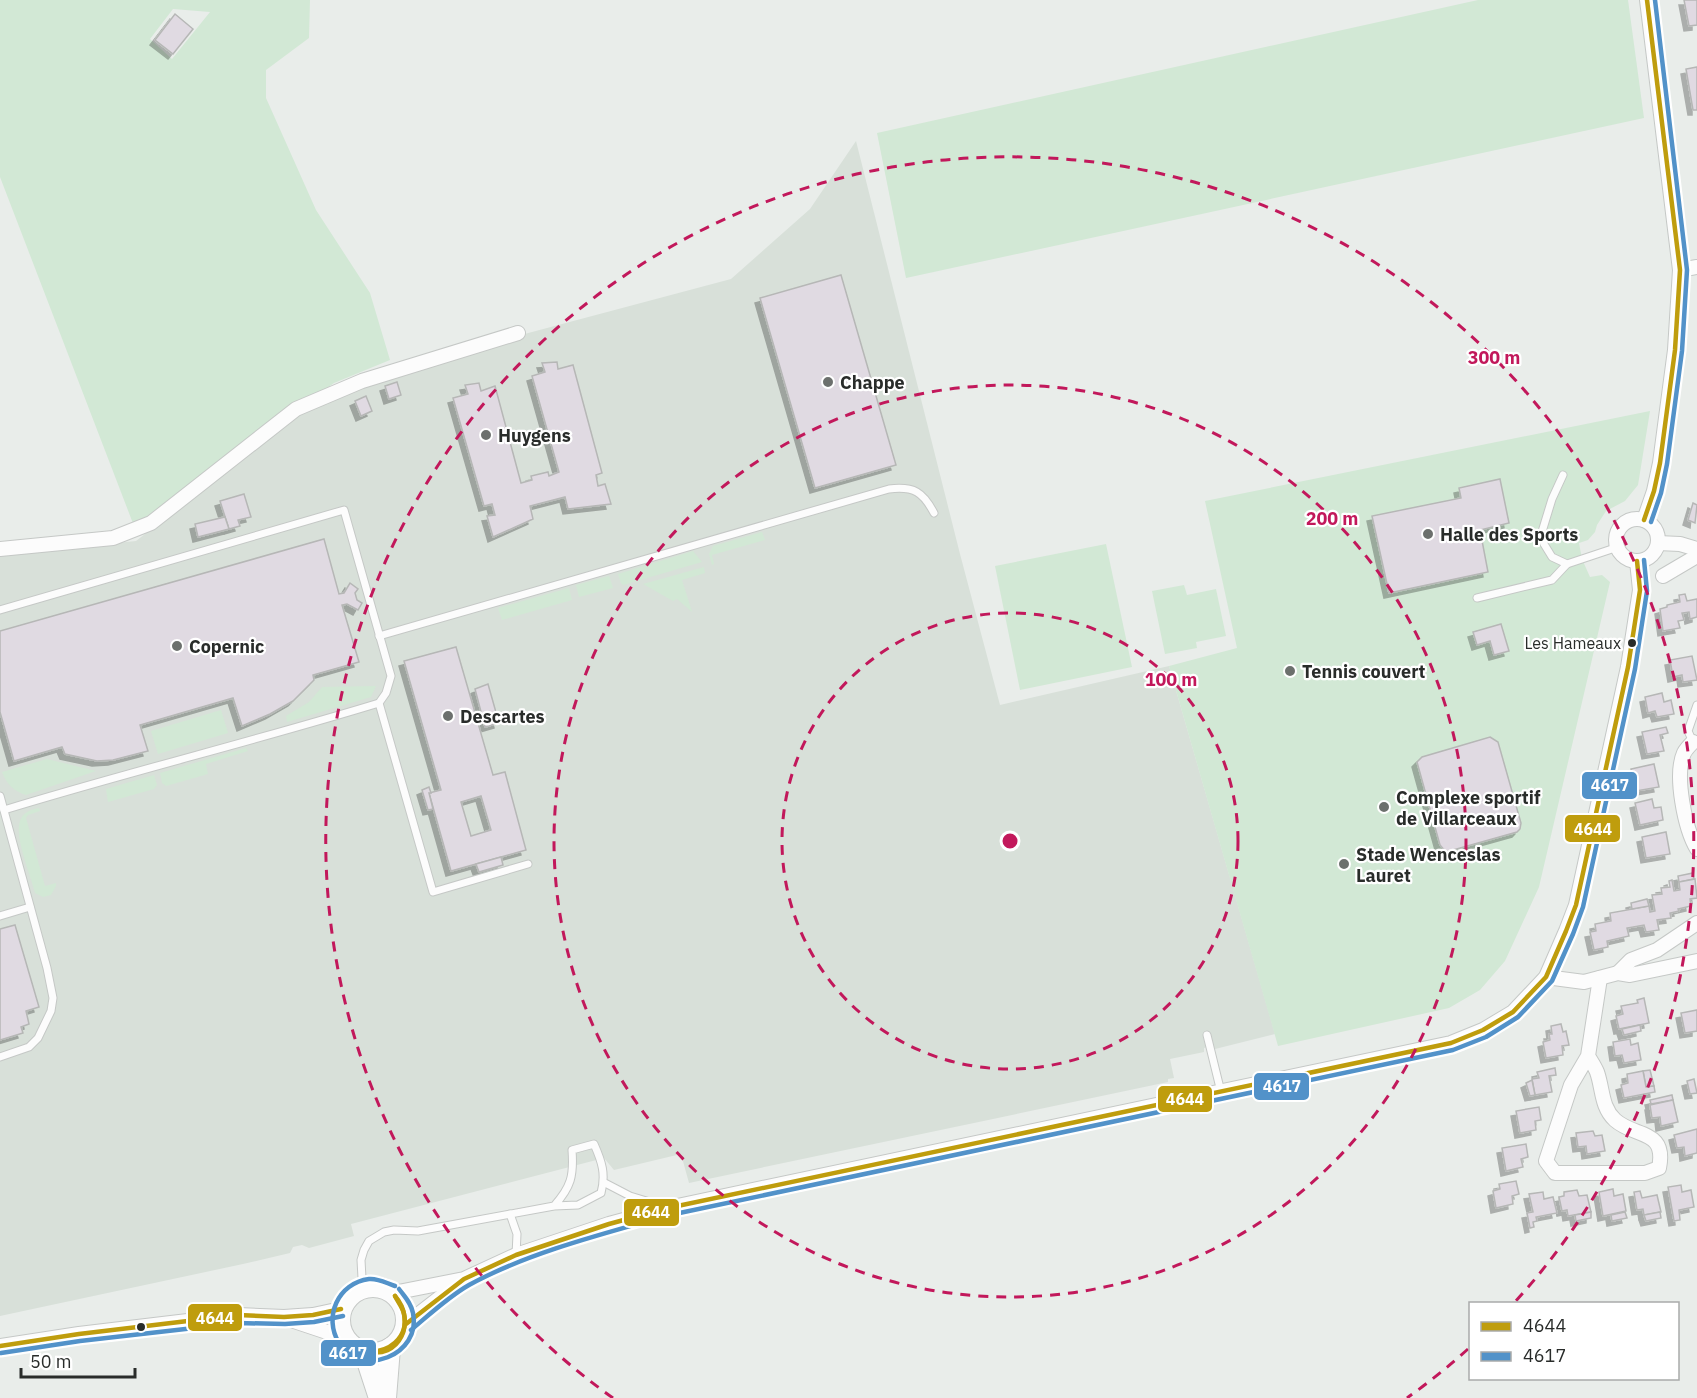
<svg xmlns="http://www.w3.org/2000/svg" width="1697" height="1398" viewBox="0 0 1697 1398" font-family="'IBM Plex Sans',sans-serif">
	<defs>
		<filter id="shadow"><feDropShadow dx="-5" dy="5" stdDeviation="0" flood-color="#0004"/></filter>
	</defs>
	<rect width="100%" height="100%" fill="#e9edea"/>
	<path fill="#d8e0d9" d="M856 141 960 554 1000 705 1169 666 1275 1034 1215 1049 1213 1045 1204 1048V1052L1170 1059 1174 1078 1168 1079V1082L689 1183 681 1154 614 1170 604 1158 351 1224 354 1236 309 1248 302 1245 293 1247 290 1253 243 1264 0 1316V555L136 541 301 413 361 388 517 336 731 279 810 209Z"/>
	<g fill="#d2e8d5" fill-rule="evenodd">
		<path d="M0 0H310L309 38 266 70V98L316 210 370 293 390 360 334 383 134 526 0 177ZM173 9 210 12 172 59 150 39Z"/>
		<path d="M1478 0H1628L1644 118 906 278 877 133Z"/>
		<path d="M1650 411 1638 485 1625 501 1606 511 1597 525 1595 532 1588 540 1579 543 1582 559 1590 577 1602 575 1610 582 1539 887 1505 961 1480 990 1449 1008 1278 1046 1169 666 1237 648 1205 501Z"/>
		<path d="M762 532 765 540 712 555 714 564 712 565 709 554 713 546Z"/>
		<path d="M1106 544 1132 667 1020 690 995 566Z"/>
		<path d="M693 551 702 562 623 585 621 583 618 574Z"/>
		<path d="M704 567 705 573 682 580 692 612 677 599 673 601 643 584Z"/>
		<path d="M609 576 613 588 579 597 576 585Z"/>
		<path d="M1184 585 1187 595 1216 589 1226 636 1196 642 1197 648 1165 654 1152 591Z"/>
		<path d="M569 588 572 600 502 620 498 608Z"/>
		<path d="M376 686 371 697 287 722 286 716 309 702 322 687Z"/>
		<path d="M221 710 228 733 158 754 151 731Z"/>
		<path d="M246 748 248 751 206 764 208 774 166 786 162 783 160 773Z"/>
		<path d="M47 759 96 771 26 795C14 791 7 785 2 772Z"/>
		<path d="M154 775 157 785 154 789 108 802 106 789Z"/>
		<path d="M39 808 40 811 28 815 26 818 45 886 56 883V886L51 895 43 897 35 893C31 876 14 836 20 821 23 812 30 810 39 808Z"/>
	</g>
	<g fill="#e0dae2" stroke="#b6b7b6" stroke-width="1.5" fill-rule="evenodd" filter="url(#shadow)">
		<path d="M1684 0H1697V25L1689 26Z"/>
		<path d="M175 14 193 29 173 54 155 40Z"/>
		<path d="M1697 67V110H1693L1686 69Z"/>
		<path d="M841 275 896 465 815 488 760 298Z"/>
		<path d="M557 362 558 369 573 365 602 473 596 475 598 486 605 484 611 504 568 509 565 497 530 506 533 519 493 537 487 516 495 515 492 504 484 506 453 398 468 394 465 385 479 383 481 391 495 386 521 483 532 480 531 476 548 472 549 476 559 472 532 376 545 372 542 363Z"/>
		<path d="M397 382 401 395 389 399 385 386Z"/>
		<path d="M366 396 372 411 361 416 355 401Z"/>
		<path d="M1500 479 1509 523 1480 530 1488 572 1389 593 1372 516 1461 498 1459 488Z"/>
		<path d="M244 494 251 517 238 520 240 526 229 529 220 501Z"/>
		<path d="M1693 503 1697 505 1695 523 1688 520Z"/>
		<path d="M225 517 229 529 198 537 195 524Z"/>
		<path d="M324 539 339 594 344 593 350 583 358 589 355 593 357 600 362 603 358 610 347 604 342 605 359 662 313 675 314 680 293 701 270 714 242 726 233 698 140 725 148 751 113 760 97 761 65 754 62 747 14 761 0 712V631Z"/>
		<path d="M1685 594 1687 601 1697 599V617L1690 619 1689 612 1682 613 1684 620 1678 621 1680 628 1663 631 1660 609 1667 607V605L1680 602 1679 595Z"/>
		<path d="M1501 624 1509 651 1494 655 1490 641 1477 645 1473 632Z"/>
		<path d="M456 647 493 775 505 772 526 850 451 871 429 793 441 790 404 661ZM481 796 491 830 471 836 461 802Z"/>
		<path d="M1692 656 1697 680 1683 682 1682 675 1673 677 1670 660Z"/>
		<path d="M488 684 499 723 485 727 475 689Z"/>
		<path d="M1662 693 1664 702 1671 700 1674 714 1657 717 1655 711 1648 713 1645 697Z"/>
		<path d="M1666 727 1668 733 1660 735 1664 751 1647 754 1642 732Z"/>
		<path d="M1490 737 1498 742 1521 823 1520 829 1517 832 1446 852 1440 845 1417 762 1422 757Z"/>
		<path d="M1654 764 1659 787 1636 791 1631 769Z"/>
		<path d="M429 787 431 793H429L433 809 428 810 422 790Z"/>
		<path d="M1652 799 1654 808 1661 807 1663 820 1640 825 1635 803Z"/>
		<path d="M1666 832 1670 854 1646 858 1642 837Z"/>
		<path d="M501 857 503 865 479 872 476 864Z"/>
		<path d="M1693 873 1694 879 1679 882 1678 876Z"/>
		<path d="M1695 879 1697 898 1690 899 1691 906 1678 909 1679 911 1670 913 1671 918 1657 920 1659 930 1646 932 1644 925 1627 928 1629 936 1607 941 1608 947 1594 950 1590 932 1596 931 1595 924 1611 921 1610 913 1649 906 1650 912 1655 911 1652 895 1662 894 1661 888 1670 887 1669 881 1672 880 1674 891 1680 890 1679 882Z"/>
		<path d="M1647 899 1649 906 1632 909 1631 903Z"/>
		<path d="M15 925 39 1007 26 1011 29 1024 21 1027 23 1033 0 1040V929Z"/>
		<path d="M1644 998 1649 1023 1619 1029 1616 1016 1623 1014 1621 1006 1638 1003 1637 1000Z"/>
		<path d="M1697 1010V1031L1685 1033 1681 1013Z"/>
		<path d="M1561 1024 1563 1032 1566 1031 1569 1045 1562 1046 1563 1055 1546 1058 1543 1042 1550 1040 1549 1034H1552L1551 1026Z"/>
		<path d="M1640 1025 1641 1031 1624 1035 1622 1029Z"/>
		<path d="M1630 1039 1631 1045 1638 1043 1641 1060 1624 1063 1622 1055 1615 1056 1613 1042Z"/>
		<path d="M1555 1068 1556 1075 1549 1076 1552 1092 1535 1095 1532 1079 1539 1078 1537 1072Z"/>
		<path d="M1650 1070 1654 1086 1646 1087 1643 1071Z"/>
		<path d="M1643 1071 1646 1087 1654 1086 1655 1092 1624 1098 1621 1085 1628 1083 1627 1074Z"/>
		<path d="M1694 1079 1697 1093 1690 1094 1687 1081Z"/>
		<path d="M1532 1080 1535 1095 1530 1096 1526 1083Z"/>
		<path d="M1672 1095 1673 1100 1651 1104 1650 1100Z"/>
		<path d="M1673 1100 1678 1122 1661 1126 1660 1117 1652 1118 1650 1105Z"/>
		<path d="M1539 1107 1541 1120 1535 1121 1536 1130 1520 1133 1516 1111Z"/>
		<path d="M1697 1129V1153L1685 1156 1684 1147 1677 1148 1674 1135Z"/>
		<path d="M1593 1131 1595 1136 1602 1135 1605 1151 1587 1154 1586 1146 1578 1147 1576 1133Z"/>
		<path d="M1526 1144 1528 1157 1521 1159 1523 1167 1506 1171 1502 1148Z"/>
		<path d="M1516 1181 1519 1194 1512 1196 1513 1204 1496 1208 1493 1191 1500 1189 1499 1184Z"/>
		<path d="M1681 1185 1682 1192 1691 1190 1694 1207 1679 1210 1680 1220 1674 1221 1668 1187Z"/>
		<path d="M1613 1189 1614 1196 1623 1194 1626 1211 1603 1216 1599 1192Z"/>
		<path d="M1577 1190 1579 1196 1587 1195 1591 1212 1568 1216 1567 1210 1562 1211 1559 1197 1564 1196V1192Z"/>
		<path d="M1640 1191 1642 1198 1657 1195 1661 1212 1644 1215 1643 1209 1637 1210 1634 1192Z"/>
		<path d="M1543 1192 1544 1199 1553 1197 1557 1213 1536 1217 1537 1221 1533 1222 1534 1227 1530 1228 1527 1213 1533 1212 1529 1194Z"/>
		<path d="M1591 1212V1218L1576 1221 1575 1215Z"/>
		<path d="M1625 1212 1627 1218 1612 1221 1611 1215Z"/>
		<path d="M1660 1212 1661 1218 1646 1221 1644 1215Z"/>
	</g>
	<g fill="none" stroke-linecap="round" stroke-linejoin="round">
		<defs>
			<g id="lane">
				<path d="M1563 475 1552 499 1541 535 1544 544 1552 557 1567 564 1618 547"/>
				<path d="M1477 598 1552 580 1567 564"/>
				<path d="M0 610 344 510 391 676 386 693 379 703C255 741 128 772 4 810"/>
				<path d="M379 636 889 489C914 486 923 492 934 513"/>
				<path d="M379 703 433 892 528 864"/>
				<path d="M1694 742H1693L1688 731 1697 705"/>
				<path d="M0 796 47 968 53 998 51 1011 38 1038 29 1047 0 1057"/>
				<path d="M0 916 30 907"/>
				<path d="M1207 1035 1221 1092"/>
				<path d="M605 1183 630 1196 663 1206"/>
				<path d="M510 1214 517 1234 516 1255"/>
				<path d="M365 1287 362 1278 361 1260 364 1250 369 1241 384 1232 394 1230 418 1231 554 1206 578 1205 601 1193C606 1174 602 1162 594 1144L572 1150C574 1176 571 1187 554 1206"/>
			</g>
			<g id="street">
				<path d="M1680 270 1697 267"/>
				<circle cx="1637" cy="540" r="21"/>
				<path d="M1644 520 1654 491 1660 463 1675 350 1680 270 1647 0"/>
				<path d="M1658 543 1680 544 1697 549"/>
				<path d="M0 549 113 538 151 523 296 409 362 381 518 333"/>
				<path d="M1663 576 1697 556"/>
				<path d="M1693 742C1690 745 1686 749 1684 753 1674 775 1685 829 1697 849"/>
				<path d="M1618 973 1631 960 1657 950 1697 923"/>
				<path d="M1546 977 1584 982 1618 973 1630 975 1697 961"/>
				<path d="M1588 1056C1591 1061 1595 1067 1597 1072 1603 1089 1601 1107 1615 1120 1635 1138 1667 1129 1659 1168L1645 1173H1555L1546 1161 1571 1085 1588 1056 1600 978"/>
				<path d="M393 1293 464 1279 516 1255 609 1224 668 1208 1451 1043 1483 1030 1513 1012 1546 977 1566 931 1576 905 1628 667 1640 590 1637 561"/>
				<path d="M291 1320 345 1338"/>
				<path d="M406 1324 460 1282"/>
				<path d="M0 1346 79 1334 238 1315 284 1317 313 1315 341 1309"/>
			</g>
			<g id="secondary">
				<circle cx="373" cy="1320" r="33"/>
				<path d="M364 1352 379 1398"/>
				<path d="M386 1398 390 1348"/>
			</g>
		</defs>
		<use href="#lane" stroke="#c5c8c6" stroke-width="9"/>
		<use href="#street" stroke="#c5c8c6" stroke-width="16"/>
		<use href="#secondary" stroke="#c5c8c6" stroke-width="22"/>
		<use href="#lane" stroke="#fcfcfc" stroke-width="7"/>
		<use href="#street" stroke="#fcfcfc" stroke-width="14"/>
		<use href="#secondary" stroke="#fcfcfc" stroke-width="20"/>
		<defs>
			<g id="bus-1">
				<path d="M1644 520 1654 491 1660 463 1675 350 1680 270 1647 0"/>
				<path d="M406 1324 464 1279 516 1255 609 1224 668 1208 1451 1043 1483 1030 1513 1012 1546 977 1566 931 1576 905 1628 667 1640 590 1637 561"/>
				<path d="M0 1346 79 1334 238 1315 284 1317 313 1315 341 1309"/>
				<path d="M365 1351C388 1354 409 1338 404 1314 403 1308 398 1302 395 1296"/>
				<path d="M365 1351C400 1361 417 1321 395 1296"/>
			</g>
			<g id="bus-2">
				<path d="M1651 522 1661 493 1667 464 1682 351 1687 270 1655 0"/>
				<path d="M395 1286C386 1283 378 1278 369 1279 338 1283 323 1317 339 1343 361 1379 422 1355 413 1313 411 1303 405 1297 399 1289"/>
				<path d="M411 1330C429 1315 448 1297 469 1285 527 1253 606 1233 670 1215L1453 1050 1486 1037 1518 1017 1552 981 1573 934 1583 907 1635 669 1647 591 1644 560"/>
				<path d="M1 1353 80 1341 238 1323 285 1324 314 1322 343 1316"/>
			</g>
		</defs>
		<use href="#bus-1" stroke="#fff" stroke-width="9"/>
		<use href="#bus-2" stroke="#fff" stroke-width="9"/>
		<use href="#bus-1" stroke="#bf9d0d" stroke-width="4.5"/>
		<use href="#bus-2" stroke="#5292c9" stroke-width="4.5"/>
	</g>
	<g fill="none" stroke="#c2185b" stroke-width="3" stroke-dasharray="10 8">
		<circle cx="1010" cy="841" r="228"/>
		<circle cx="1010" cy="841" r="456"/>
		<path d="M1468 1349A684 684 0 0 1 1407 1398M613 1398A684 684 0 1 1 1514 1303"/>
	</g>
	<g fill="#6c706d" stroke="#fff" stroke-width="2">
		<circle cx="828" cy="382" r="6"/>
		<circle cx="486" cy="435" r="6"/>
		<circle cx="1428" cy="534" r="6"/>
		<circle cx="177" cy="646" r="6"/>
		<circle cx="1290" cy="671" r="6"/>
		<circle cx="448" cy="716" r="6"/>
		<circle cx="1384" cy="807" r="6"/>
		<circle cx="1344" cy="864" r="6"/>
	</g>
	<g fill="#292c2a" stroke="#fff" stroke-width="2">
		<circle cx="1632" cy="643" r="5"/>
		<circle cx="141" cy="1327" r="5"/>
	</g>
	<g text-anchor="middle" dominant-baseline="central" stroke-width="4.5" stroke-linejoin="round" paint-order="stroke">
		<g font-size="16" fill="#292c2a" stroke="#fff" text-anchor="end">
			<text x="1621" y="643">Les Hameaux</text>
		</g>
		<g font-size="18" font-weight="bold" fill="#292c2a" stroke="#fff" text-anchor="start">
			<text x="840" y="382">Chappe</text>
			<text x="498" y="435">Huygens</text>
			<text x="1440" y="534">Halle des Sports</text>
			<text x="189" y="646">Copernic</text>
			<text x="1302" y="671">Tennis couvert</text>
			<text x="460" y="716">Descartes</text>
			<text x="1396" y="797">Complexe sportif<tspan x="1396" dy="21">de Villarceaux</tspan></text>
			<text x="1356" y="854">Stade Wenceslas<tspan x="1356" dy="21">Lauret</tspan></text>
		</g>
	</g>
	<circle cx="1010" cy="841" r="9" fill="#c2185b" stroke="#fff" stroke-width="3"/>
	<g font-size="18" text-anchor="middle" font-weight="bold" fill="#c2185b" stroke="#fff" stroke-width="4.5" stroke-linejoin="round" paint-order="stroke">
		<text x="1494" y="364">300 m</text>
		<text x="1332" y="525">200 m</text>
		<text x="1171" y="686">100 m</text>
	</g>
	<g stroke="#fff" stroke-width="2">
		<rect x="1581" y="771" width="57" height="29" rx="6" fill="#5292c9"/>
		<rect x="1564" y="814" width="57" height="29" rx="6" fill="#bf9d0d"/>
		<rect x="1253" y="1072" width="57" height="29" rx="6" fill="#5292c9"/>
		<rect x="1157" y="1085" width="56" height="28" rx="6" fill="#bf9d0d"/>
		<rect x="623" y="1198" width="57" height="29" rx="6" fill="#bf9d0d"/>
		<rect x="187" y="1303" width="56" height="29" rx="6" fill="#bf9d0d"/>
		<rect x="320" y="1339" width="57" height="28" rx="6" fill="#5292c9"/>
	</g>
	<g font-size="16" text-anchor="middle" font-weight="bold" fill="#fff">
		<text x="1610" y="791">4617</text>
		<text x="1593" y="835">4644</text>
		<text x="1282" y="1092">4617</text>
		<text x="1185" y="1105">4644</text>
		<text x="651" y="1218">4644</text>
		<text x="215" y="1324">4644</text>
		<text x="348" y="1359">4617</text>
	</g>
	<rect x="1469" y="1302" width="210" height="78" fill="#ffffff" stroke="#a9abaa" stroke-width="1.5"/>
	<rect x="1481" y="1322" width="30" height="9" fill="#bf9d0d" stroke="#a9abaa" stroke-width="1.5"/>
	<text x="1523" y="1332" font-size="18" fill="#292c2a">4644</text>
	<rect x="1481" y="1352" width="30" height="9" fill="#5292c9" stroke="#a9abaa" stroke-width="1.5"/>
	<text x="1523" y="1362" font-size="18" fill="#292c2a">4617</text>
	<path d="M21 1368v9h114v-9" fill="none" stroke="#292c2a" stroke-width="3"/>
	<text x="30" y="1368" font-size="18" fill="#292c2a" stroke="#ffffff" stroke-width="4.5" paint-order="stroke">50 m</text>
</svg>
